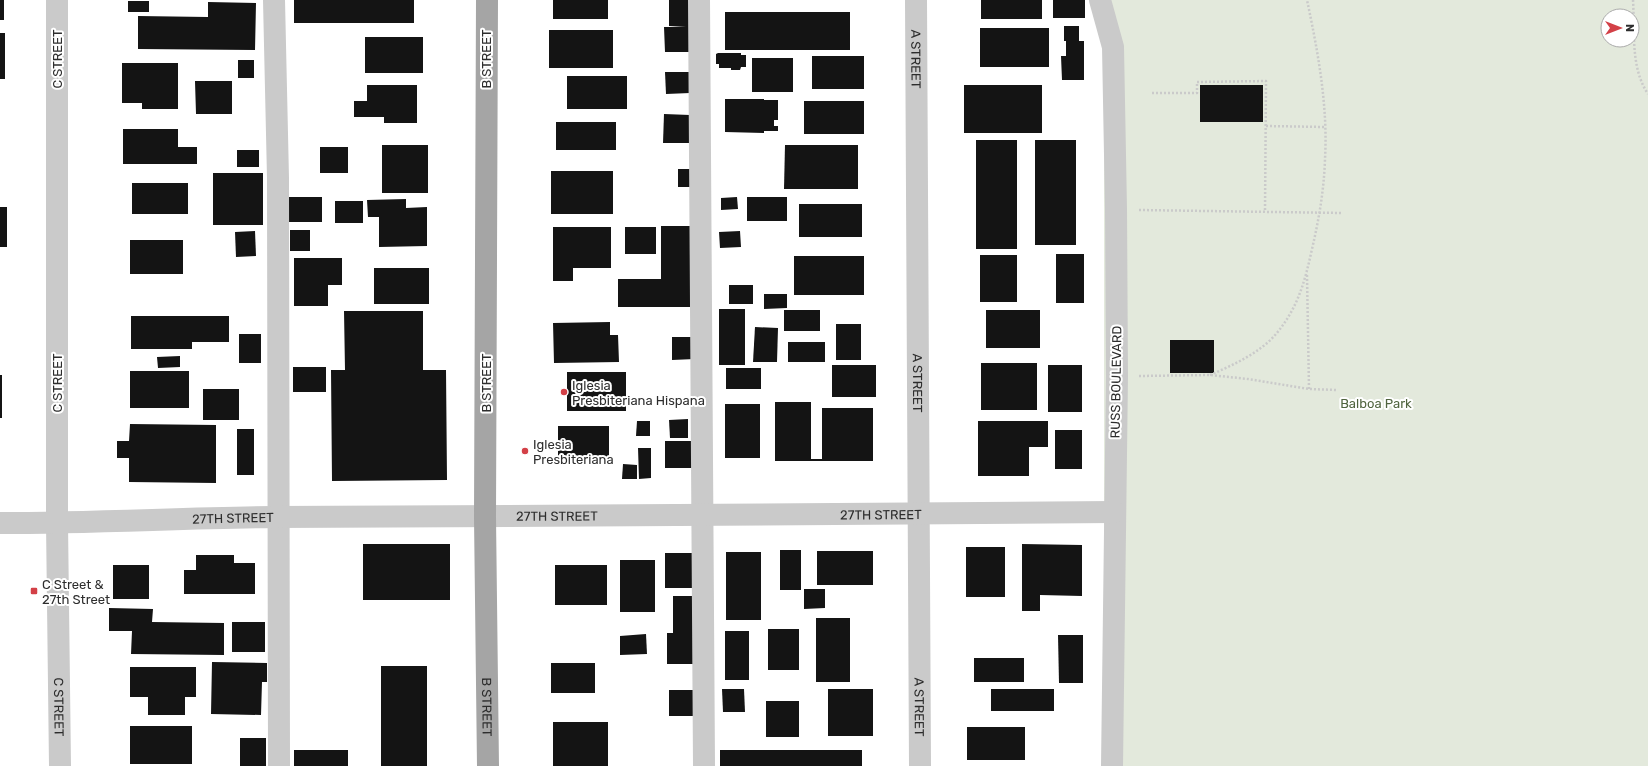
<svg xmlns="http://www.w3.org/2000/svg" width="1648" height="766" viewBox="0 0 1648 766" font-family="Rubik,sans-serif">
	<rect width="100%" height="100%" fill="#fff"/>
	<path fill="#e3e9dc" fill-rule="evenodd" d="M1104 0H1648V766H1104ZM1608 16H1632V40H1608Z"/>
	<g fill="#141414">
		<rect x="0" y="0" width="4" height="20"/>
		<rect x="294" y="0" width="120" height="23"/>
		<rect x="553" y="0" width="55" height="19"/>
		<path d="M669 0H690V52H665L664 27H686L669 26Z"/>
		<rect x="981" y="0" width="61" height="19"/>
		<rect x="1053" y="0" width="32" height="18"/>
		<rect x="128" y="1" width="21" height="11"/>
		<path d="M208 2 256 3 255 50 138 49V16L208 17Z"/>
		<rect x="725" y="12" width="125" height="38"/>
		<path d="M1064 26H1079V41H1084V80H1062L1061 56H1066V41H1064Z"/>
		<rect x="980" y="28" width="69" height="39"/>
		<rect x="549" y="30" width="64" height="38"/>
		<rect x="0" y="33" width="5" height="46"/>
		<rect x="365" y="37" width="58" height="36"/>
		<path d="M718 53H741V55H746V67H741L740 70H731V68H719V64H716V54Z"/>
		<rect x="812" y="56" width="52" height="33"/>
		<rect x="752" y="58" width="41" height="34"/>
		<rect x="238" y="60" width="16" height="18"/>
		<path d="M122 63H178V109H142V103H122Z"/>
		<path d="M665 72H689L690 93 666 94Z"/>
		<rect x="567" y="76" width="60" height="33"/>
		<path d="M195 81H232V114H196Z"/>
		<path d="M367 85H417V123H384V117H354V101H367Z"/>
		<rect x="964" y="85" width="78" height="48"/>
		<rect x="1200" y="85" width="63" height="37"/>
		<path d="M725 99H764V100H778V120H774V126H778V131H764V133L725 132Z"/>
		<rect x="804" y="101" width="60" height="33"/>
		<path d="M664 114 690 115 689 143H663Z"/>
		<rect x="556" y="122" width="60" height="28"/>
		<path d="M123 129H178V147H197V164H123Z"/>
		<rect x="976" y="140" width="41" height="109"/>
		<rect x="1035" y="140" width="41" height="105"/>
		<rect x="382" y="145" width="46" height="48"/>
		<path d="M785 145H858V189H784Z"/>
		<rect x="320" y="147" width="28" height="26"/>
		<rect x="237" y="150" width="22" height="17"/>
		<rect x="678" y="169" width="13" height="18"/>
		<rect x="551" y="171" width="62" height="43"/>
		<rect x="213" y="173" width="50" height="52"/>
		<rect x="132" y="183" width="56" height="31"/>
		<rect x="287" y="197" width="35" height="25"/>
		<path d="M737 197 738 209 721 210V198Z"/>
		<rect x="747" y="197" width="40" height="24"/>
		<path d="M406 199V208L427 207V246L379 247V217H368L367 200Z"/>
		<rect x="335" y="201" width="28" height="22"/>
		<rect x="799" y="204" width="63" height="33"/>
		<rect x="0" y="207" width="7" height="40"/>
		<path d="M661 226H694V307H618V279H661Z"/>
		<path d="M553 227H611V268H573V281H553Z"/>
		<rect x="625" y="227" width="31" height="27"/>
		<rect x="290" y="230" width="20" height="21"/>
		<path d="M255 231 256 256 236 257 235 232Z"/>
		<path d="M740 231 741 247 720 248 719 232Z"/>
		<rect x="130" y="240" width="53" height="34"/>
		<rect x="1056" y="254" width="28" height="49"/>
		<rect x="980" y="255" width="37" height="47"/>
		<rect x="794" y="256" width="70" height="39"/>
		<path d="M294 258H342V285H328V306H294Z"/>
		<rect x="374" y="268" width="55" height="36"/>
		<rect x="729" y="285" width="24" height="19"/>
		<path d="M764 294H787V308L764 309Z"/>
		<rect x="719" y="309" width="26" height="56"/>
		<rect x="784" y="310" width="36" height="21"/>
		<rect x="986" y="310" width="54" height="38"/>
		<path d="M344 311H423V370H446L447 480 332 481 331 370H345Z"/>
		<path d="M131 316H229V342H192V349H131Z"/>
		<path d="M610 322V335H618L619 362 554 363 553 323Z"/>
		<rect x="836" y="324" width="25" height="36"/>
		<path d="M755 327 778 328 777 362H753Z"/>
		<rect x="239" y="334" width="22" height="29"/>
		<path d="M672 337H695V359L672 360Z"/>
		<rect x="1170" y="340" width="44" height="33"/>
		<rect x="788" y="342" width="37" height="20"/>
		<path d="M180 356V367L158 368 157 357Z"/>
		<rect x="981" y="363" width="56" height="47"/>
		<rect x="832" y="365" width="44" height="32"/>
		<rect x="1048" y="365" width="34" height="47"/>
		<rect x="293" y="367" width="33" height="25"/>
		<rect x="726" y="368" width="35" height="21"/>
		<rect x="130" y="371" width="59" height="37"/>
		<rect x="567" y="372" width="59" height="39"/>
		<rect x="0" y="375" width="2" height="43"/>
		<rect x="203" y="389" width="36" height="31"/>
		<path d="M775 402H811V459H822V408H873V461H775Z"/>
		<rect x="725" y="404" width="35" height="54"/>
		<path d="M688 419V438H670L669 420Z"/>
		<path d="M637 421H650V436H636Z"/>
		<path d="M978 421H1048V447H1029V476H978Z"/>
		<path d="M130 424 216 425V483L129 482V458H117V441H129Z"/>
		<rect x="558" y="426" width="51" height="33"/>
		<rect x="237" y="429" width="17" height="46"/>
		<rect x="1055" y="430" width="27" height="39"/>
		<rect x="665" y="441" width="30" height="27"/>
		<path d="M638 448H651V478L639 479Z"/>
		<path d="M623 464 637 465V479H622Z"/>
		<rect x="363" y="544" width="87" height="56"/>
		<path d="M1022 544 1082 545V596L1040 595V611H1022Z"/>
		<rect x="966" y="547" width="39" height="50"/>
		<rect x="780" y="550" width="21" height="40"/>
		<rect x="817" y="551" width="56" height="34"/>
		<rect x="726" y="552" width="35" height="68"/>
		<rect x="665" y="553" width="29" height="35"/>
		<path d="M196 555H234V563H255V594H184V570H196Z"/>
		<rect x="620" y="560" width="35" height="52"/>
		<rect x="113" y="565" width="36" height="34"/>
		<rect x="555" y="565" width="52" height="40"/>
		<path d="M804 589H825V608L804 609Z"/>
		<path d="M673 596H696V664H667V633H673Z"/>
		<path d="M109 608 153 609 152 622 224 623V655L131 654 132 631H109Z"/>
		<rect x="816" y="618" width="34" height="64"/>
		<rect x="232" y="622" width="33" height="30"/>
		<rect x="768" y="629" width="31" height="41"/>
		<rect x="725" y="631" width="24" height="49"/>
		<path d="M646 634 647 654 620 655V636Z"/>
		<path d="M1058 635H1083V683H1059Z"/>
		<rect x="974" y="658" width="50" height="24"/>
		<path d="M212 662 267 663V682H262L261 715 211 714Z"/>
		<rect x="551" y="663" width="44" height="30"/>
		<rect x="381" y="666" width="46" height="100"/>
		<path d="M130 667H196V697H185V715H148V697H130Z"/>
		<path d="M722 689H744L745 712H723Z"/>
		<rect x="828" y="689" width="45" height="47"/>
		<rect x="991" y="689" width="63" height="22"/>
		<path d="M669 690H696L695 716H669Z"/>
		<rect x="766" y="701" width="33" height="36"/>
		<rect x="553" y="722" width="55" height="44"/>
		<rect x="130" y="726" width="62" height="38"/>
		<rect x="967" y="727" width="58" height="33"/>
		<rect x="240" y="738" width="26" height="28"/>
		<rect x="294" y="750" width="54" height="16"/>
		<rect x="720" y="750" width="142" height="16"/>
	</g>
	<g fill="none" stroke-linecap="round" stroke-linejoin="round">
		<g stroke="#cacaca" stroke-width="2.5" stroke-dasharray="2 2" stroke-linecap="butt">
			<path d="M1633 0C1635 31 1630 67 1648 94"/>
			<path d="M1152 93H1197V82L1266 81 1265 211"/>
			<path d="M1266 126 1325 127"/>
			<path d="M1139 210 1342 213"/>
			<path d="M1307 275 1309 389"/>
			<path d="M1210 375C1233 365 1260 353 1276 334 1298 308 1305 281 1312 249 1319 219 1324 190 1325 159 1328 106 1318 52 1307 0"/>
			<path d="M1139 376 1210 375 1248 379 1309 389 1337 390"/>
		</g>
		<g stroke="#cacaca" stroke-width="22">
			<path id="s1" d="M57 0V523L60 766"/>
			<path d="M274 0 278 178 279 766"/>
			<path d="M699 0 704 766"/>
			<path id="s2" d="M916 0 920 766"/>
			<path d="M1100 0 1113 47 1116 209 1117 376 1112 766"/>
			<path id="s3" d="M0 523C91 523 183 518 274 517 554 515 834 516 1114 512"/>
		</g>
		<path stroke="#a5a5a5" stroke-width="22" id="s4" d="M487 0 485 517 488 766"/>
	</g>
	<g fill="#d34047" stroke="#fff" stroke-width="1.5">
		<circle cx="564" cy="392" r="4"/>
		<circle cx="525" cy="451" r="4"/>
		<rect x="30" y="587" width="8" height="8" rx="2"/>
	</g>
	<g text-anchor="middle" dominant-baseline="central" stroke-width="4" stroke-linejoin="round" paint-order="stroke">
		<g font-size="13" fill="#2d2d2d" stroke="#fff">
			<text transform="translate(57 59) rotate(-90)">C STREET</text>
			<text transform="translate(486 59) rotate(-90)">B STREET</text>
			<text stroke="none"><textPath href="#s2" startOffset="59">A STREET</textPath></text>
			<text transform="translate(1116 382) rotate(-89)">RUSS BOULEVARD</text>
			<text transform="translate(57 383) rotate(-90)">C STREET</text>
			<text transform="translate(486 383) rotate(-90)">B STREET</text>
			<text stroke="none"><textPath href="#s2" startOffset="383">A STREET</textPath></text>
			<text stroke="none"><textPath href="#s3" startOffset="881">27TH STREET</textPath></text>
			<text stroke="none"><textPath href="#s3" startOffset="557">27TH STREET</textPath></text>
			<text stroke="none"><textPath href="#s3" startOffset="233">27TH STREET</textPath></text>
			<text stroke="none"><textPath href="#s1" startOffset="707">C STREET</textPath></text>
			<text stroke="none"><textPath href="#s4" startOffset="707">B STREET</textPath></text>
			<text stroke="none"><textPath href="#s2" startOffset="707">A STREET</textPath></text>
		</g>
		<g font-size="13" fill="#2d2d2d" stroke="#fff" text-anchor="start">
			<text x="572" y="385">Iglesia<tspan x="572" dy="15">Presbiteriana Hispana</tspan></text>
			<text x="533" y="444">Iglesia<tspan x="533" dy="15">Presbiteriana</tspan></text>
			<text x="42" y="584">C Street &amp;<tspan x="42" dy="15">27th Street</tspan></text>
		</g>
		<g font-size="13" fill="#50643f" stroke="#fff">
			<text x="1376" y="403">Balboa Park</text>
		</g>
	</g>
	<g transform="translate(1620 28) rotate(90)"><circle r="19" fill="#ffffff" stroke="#ababab"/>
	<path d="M0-3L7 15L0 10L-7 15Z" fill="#d34047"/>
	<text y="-6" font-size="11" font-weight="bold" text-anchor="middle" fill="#2d2d2d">N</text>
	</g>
</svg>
